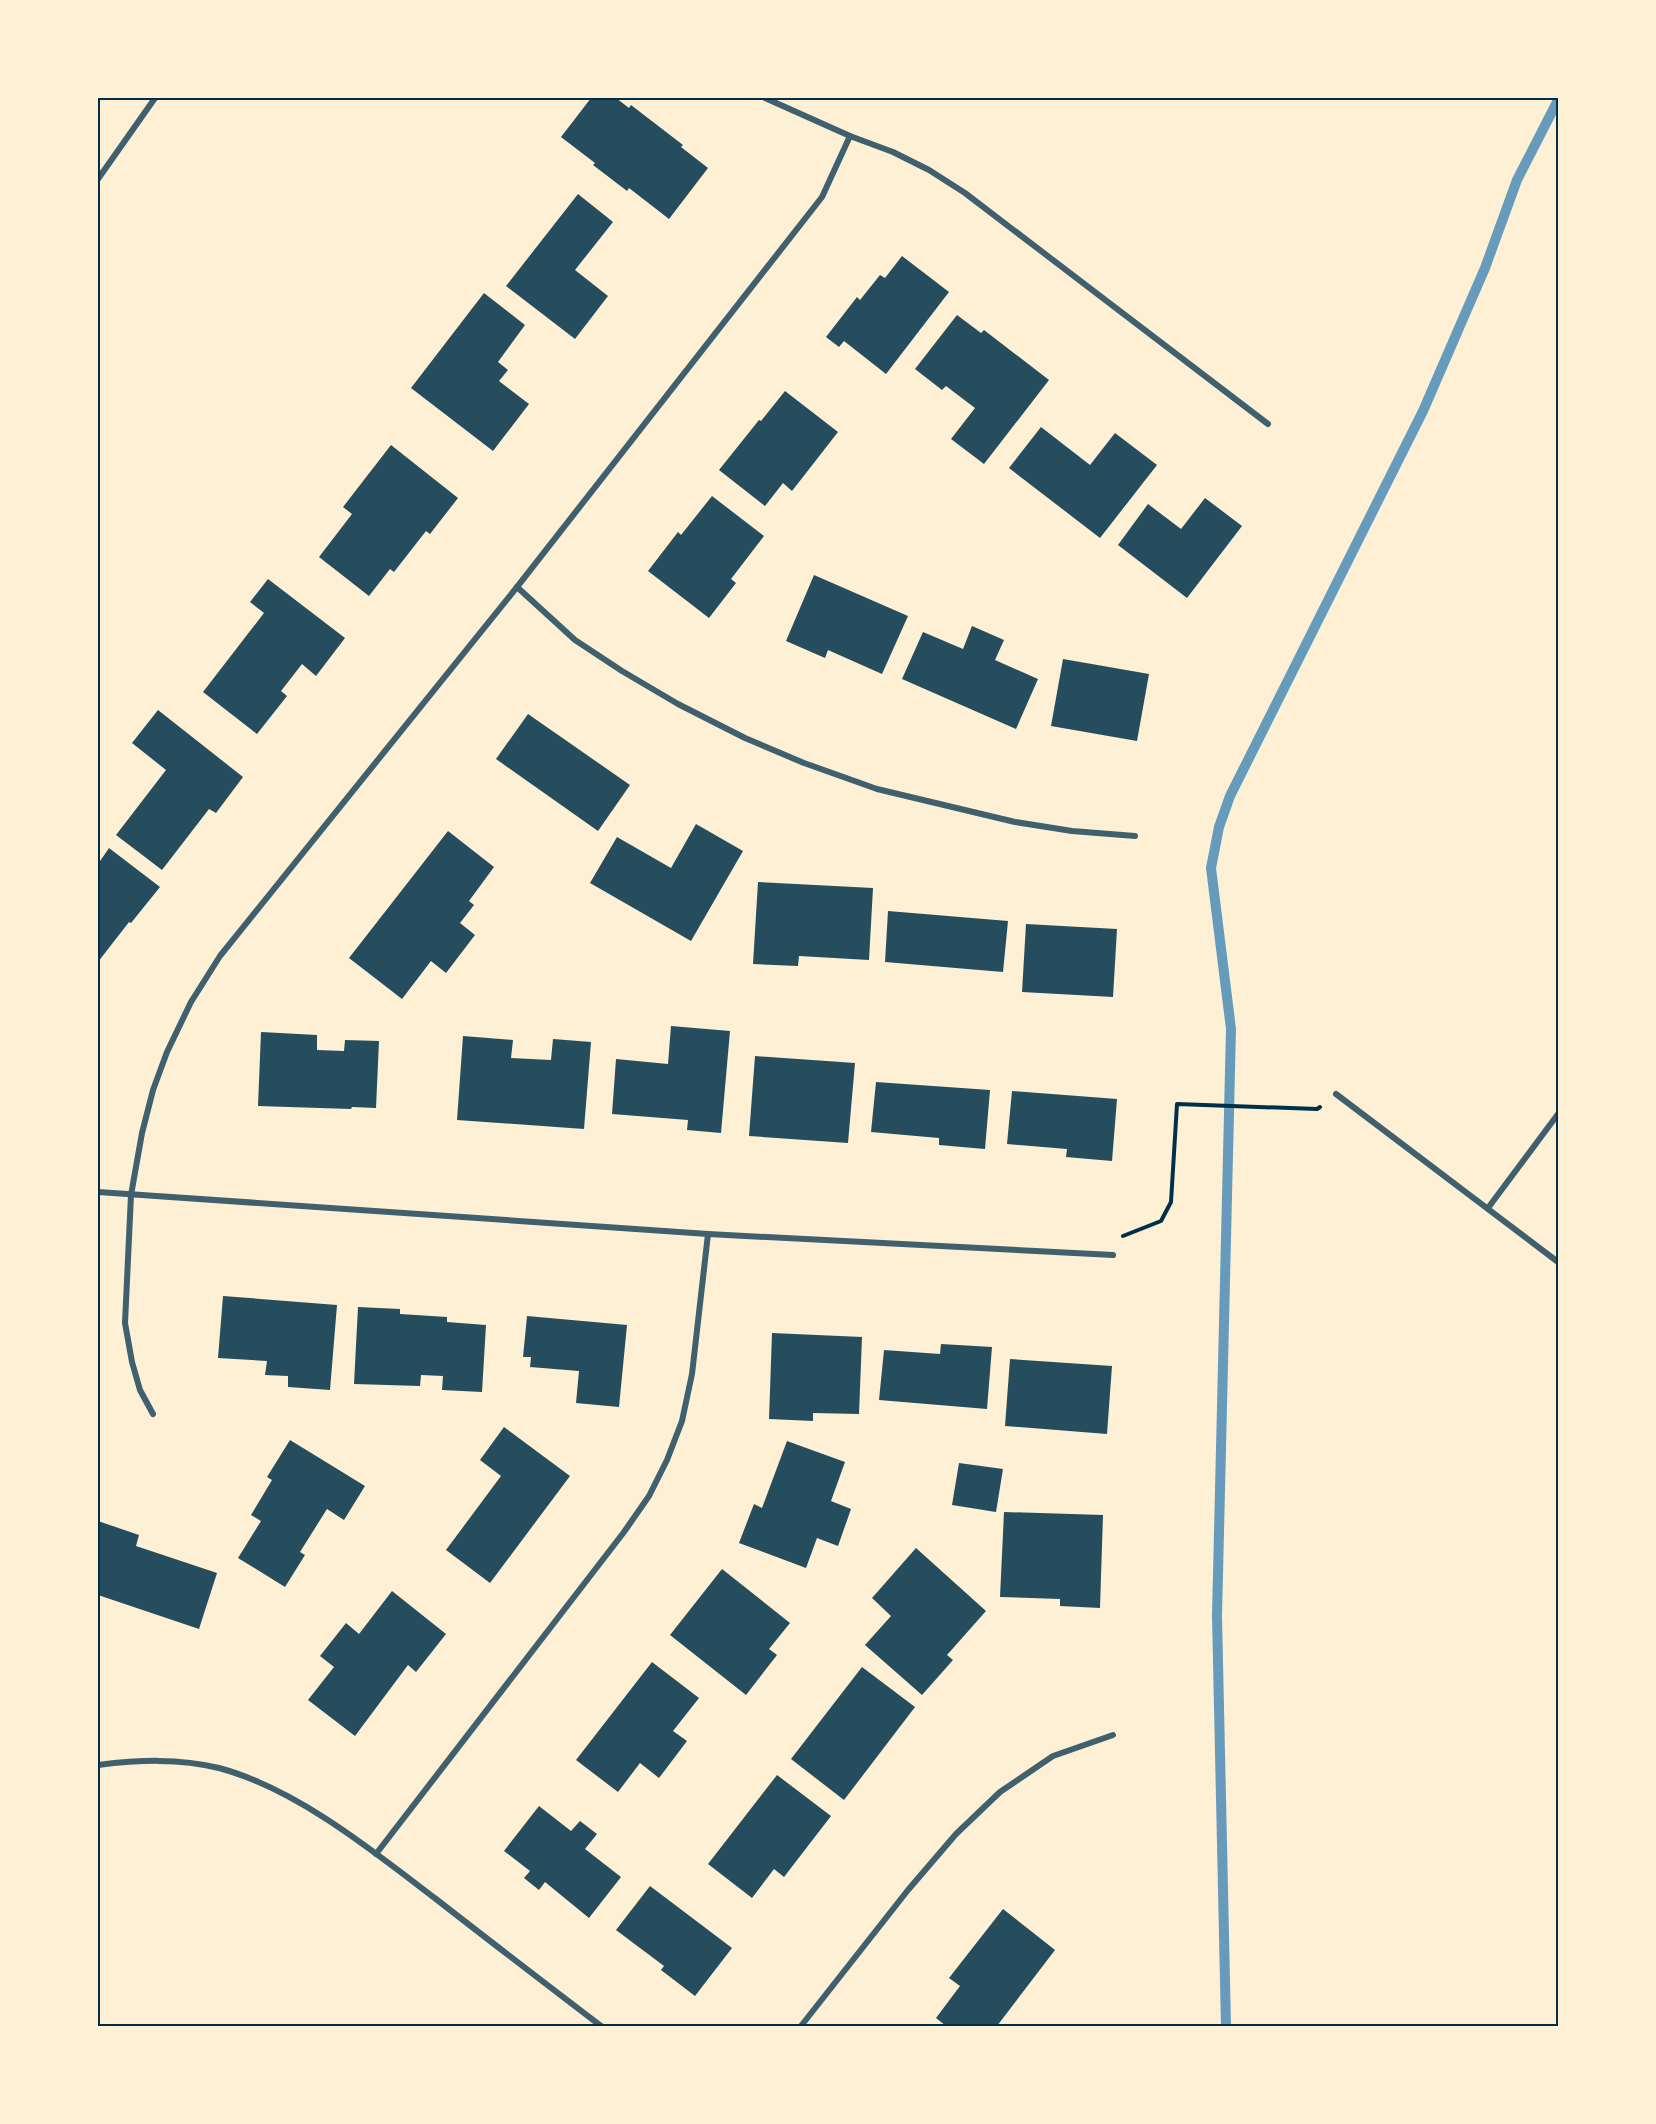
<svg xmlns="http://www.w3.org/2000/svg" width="1656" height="2124" viewBox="0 0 1656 2124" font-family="'Sofia Sans Condensed',sans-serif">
	<rect width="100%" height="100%" fill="#fdf0d5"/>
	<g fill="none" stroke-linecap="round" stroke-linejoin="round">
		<path stroke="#669bbc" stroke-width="10" d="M1226 2026 1217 1616 1231 1029 1211 868 1219 827 1230 796 1423 411 1485 268 1517 180 1558 100"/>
	</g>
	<g fill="#264d5e">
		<path d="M591 98H616L629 108 631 105 683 145 681 147 708 168 669 219 629 188 627 191 593 165 595 163 561 137Z"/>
		<path d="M578 194 613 222 575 270 608 296 575 339 506 286Z"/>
		<path d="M902 256 949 292 886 374 844 341 839 347 826 337 857 297 860 300 880 275 885 278Z"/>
		<path d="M484 293 525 325 498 362 508 370 499 381 529 404 493 451 411 388Z"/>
		<path d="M957 315 981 333 984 330 1049 380 984 464 951 439 975 408 946 386 942 390 915 369Z"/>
		<path d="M785 391 838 432 792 491 783 483 765 506 719 470 759 420 761 421Z"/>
		<path d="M1041 427 1090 465 1115 433 1157 465 1100 538 1009 468Z"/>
		<path d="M391 445 458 498 430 534 426 531 394 572 390 569 369 596 319 557 352 514 343 507Z"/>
		<path d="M712 496 764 536 731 579 736 583 709 618 648 571 678 532 681 535Z"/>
		<path d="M1205 498 1242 526 1187 598 1118 545 1148 504 1181 529Z"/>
		<path d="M814 575 908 616 882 674 828 650 825 658 786 641Z"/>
		<path d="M268 579 345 638 316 676 302 664 281 691 287 696 257 734 203 692 264 613 250 602Z"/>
		<path d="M972 626 1004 640 995 660 1038 679 1016 729 902 679 923 632 963 649Z"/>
		<path d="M1063 659 1149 674 1137 741 1051 726Z"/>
		<path d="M158 710 243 777 216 813 209 809 162 870 116 835 166 770 132 743Z"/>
		<path d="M528 714 630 785 598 831 496 759Z"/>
		<path d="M696 824 743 851 691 941 590 883 617 837 671 868Z"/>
		<path d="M448 831 494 867 469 901 474 905 460 923 475 935 446 973 431 961 402 999 349 958Z"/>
		<path d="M109 848 160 887 131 923 129 922 98 962V864Z"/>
		<path d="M758 882 873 888 869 960 799 956 798 966 753 964Z"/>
		<path d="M888 911 1008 921 1003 972 885 962Z"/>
		<path d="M1026 924 1117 929 1113 997 1022 992Z"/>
		<path d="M671 1026 730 1031 721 1133 687 1130 688 1120 612 1114 616 1059 668 1064Z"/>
		<path d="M261 1032 317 1035V1050L344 1051 345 1040 379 1041 376 1108 352 1107 351 1109 258 1106Z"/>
		<path d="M463 1036 513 1040 511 1058 551 1060 553 1039 591 1042 584 1129 457 1120Z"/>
		<path d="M755 1056 855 1063 848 1143 749 1136Z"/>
		<path d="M876 1082 990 1090 985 1149 939 1145V1138L871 1132Z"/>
		<path d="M1012 1091 1117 1099 1112 1161 1066 1157 1067 1149 1007 1144Z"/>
		<path d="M223 1296 337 1305 330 1390 288 1387V1376L265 1375 267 1361 218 1358Z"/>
		<path d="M358 1307 400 1309V1314L447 1317V1322L486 1325 482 1392 442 1390 443 1376 421 1375 420 1386 354 1384Z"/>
		<path d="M527 1316 627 1325 619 1407 576 1403 579 1371 530 1367 531 1357H523Z"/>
		<path d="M772 1333 862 1337 859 1414 813 1413V1421L769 1419Z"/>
		<path d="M941 1344 992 1347 987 1409 879 1400 884 1350 940 1354Z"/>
		<path d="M1010 1359 1112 1366 1107 1434 1005 1426Z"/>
		<path d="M504 1427 570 1476 490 1583 446 1550 501 1476 480 1460Z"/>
		<path d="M290 1440 365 1486 344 1520 327 1509 300 1552 305 1555 285 1587 238 1558 261 1521 251 1515 272 1480 267 1477Z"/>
		<path d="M787 1441 845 1462 831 1501 851 1509 838 1546 817 1538 806 1568 739 1543 754 1504 762 1508Z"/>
		<path d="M959 1463 1003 1469 996 1512 952 1505Z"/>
		<path d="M1004 1512 1103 1515 1100 1608 1060 1606V1599L1000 1597Z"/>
		<path d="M98 1521 139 1535 136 1546 217 1573 199 1629 98 1595Z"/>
		<path d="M916 1548 986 1611 947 1655 953 1660 922 1695 865 1645 891 1616 872 1598Z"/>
		<path d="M722 1569 790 1623 769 1649 777 1655 746 1695 670 1635Z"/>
		<path d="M392 1591 446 1634 416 1672 408 1665 355 1736 308 1700 334 1667 320 1656 346 1623 359 1634Z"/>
		<path d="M652 1662 699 1698 673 1731 687 1741 659 1778 640 1763 618 1792 576 1760Z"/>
		<path d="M862 1667 915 1707 844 1800 791 1759Z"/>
		<path d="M777 1775 831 1816 784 1877 774 1869 752 1898 708 1864Z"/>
		<path d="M539 1806 571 1831 580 1821 597 1834 585 1849 621 1877 589 1918 545 1882 539 1890 524 1878 530 1871 504 1851Z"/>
		<path d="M650 1886 732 1948 695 1996 661 1970 664 1966 616 1930Z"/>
		<path d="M1003 1909 1055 1950 997 2026H946L936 2018 960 1986 949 1978Z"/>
	</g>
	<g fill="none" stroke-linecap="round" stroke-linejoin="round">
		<path stroke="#003049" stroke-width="4" d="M1123 1236 1161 1221 1171 1202 1177 1104 1317 1109 1320 1107"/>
		<g stroke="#3f606c" stroke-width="6">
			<path d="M765 98 850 136 893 152 929 170 965 193 1268 424"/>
			<path d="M98 179 155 98"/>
			<path d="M517 587 575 640 622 671 678 704 745 738 804 763 877 789 1015 822 1072 831 1135 836"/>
			<path d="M1336 1094 1558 1262"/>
			<path d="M98 1192 708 1234 1113 1255"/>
			<path d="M1488 1208 1558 1114"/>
			<path d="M153 1414 140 1390 132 1362 125 1323 131 1195 142 1133 153 1090 167 1052 191 1002 220 956 517 587 822 197 850 136"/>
			<path d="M98 1765C138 1760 179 1758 219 1768 297 1789 373 1851 436 1899 491 1942 546 1984 601 2026"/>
			<path d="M376 1854 624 1532 649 1496 667 1460 682 1421 692 1374 708 1234"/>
			<path d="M801 2026 908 1890 956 1834 1000 1792 1053 1756 1113 1735"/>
		</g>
	</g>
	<rect width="1656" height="2124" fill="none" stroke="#fdf0d5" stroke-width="198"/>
	<rect x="99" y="99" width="1458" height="1926" fill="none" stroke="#003049" stroke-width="2"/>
</svg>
